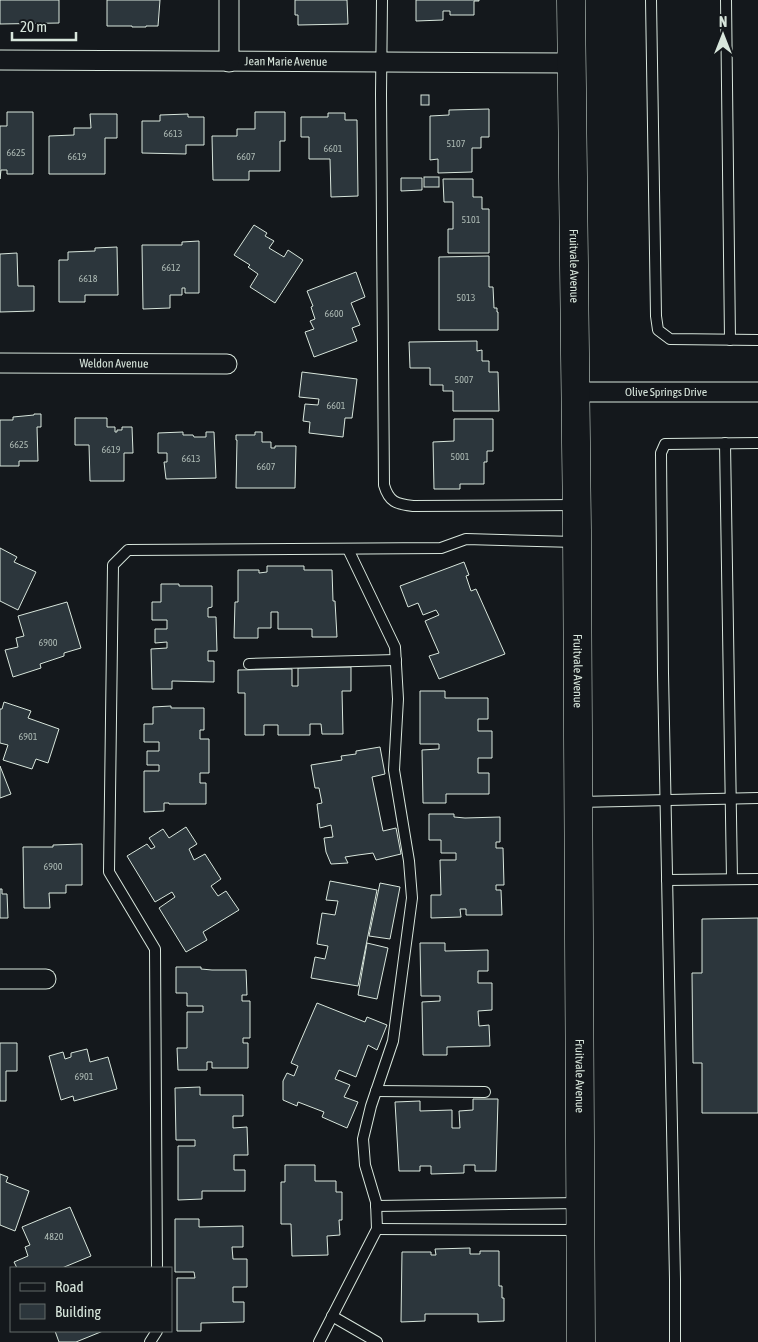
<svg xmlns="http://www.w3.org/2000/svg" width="758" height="1342" viewBox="0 0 758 1342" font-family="'Asap Condensed',sans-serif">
	<rect width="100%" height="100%" fill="#14181c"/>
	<g fill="#2c363c" stroke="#d8e6dc">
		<path d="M0 0H59V23L0 24Z"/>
		<path d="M107 0H160L158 26H146V27H132V26H107Z"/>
		<path d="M295 0H347L348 24 298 25V15H295Z"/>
		<path d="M416 0H479V1H474V15H450V11H443V20L416 21Z"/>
		<rect x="421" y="95" width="8" height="10"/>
		<path d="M489 109V137H481V148H472V172L438 173V159L430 160V116L449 115V110Z"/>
		<path d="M7 112H33V174H7V170H1L0 179V126H7Z"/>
		<path d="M255 112H285V141H280V171H249V180H213L212 136H237V129H255Z"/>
		<path d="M328 113H345V120H357L358 196 331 197 330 159H309V137H301V117H328Z"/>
		<path d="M90 114H117V138H105V174H49V136L74 135V128H91Z"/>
		<path d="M188 114V117H204V145H186V154L142 153V121H160V115Z"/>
		<rect x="424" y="177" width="15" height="10"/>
		<path d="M401 178H422V190L401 191Z"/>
		<path d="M443 179H473V197H482V209H489V253H448V229H453V202H444Z"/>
		<path d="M254 225 267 233 265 236 274 241 269 248 284 257 288 250 303 260 275 303 250 287 258 274 248 267 250 265 234 255Z"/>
		<path d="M199 241V293H185V288H182V295H170V308L143 309 142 245H182V242Z"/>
		<path d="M117 247 118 295H85V302H59V260H68V252L95 251V248Z"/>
		<path d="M17 253 18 286H34V311L0 312V254Z"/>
		<path d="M489 256V287H493L494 308H497V312H498V330H439V257Z"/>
		<path d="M356 272 365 297 351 303 360 325 352 328 357 341 314 357 305 332 314 329 310 321 315 319 311 307 313 306 307 291Z"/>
		<path d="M477 341V351L482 350V361H489V372H498L499 411H453V391H443V385H430V368H410L409 342Z"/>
		<path d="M302 372 357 379 352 418H345L343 437 309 433 310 422 303 421 305 404 318 405 319 399 299 397Z"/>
		<path d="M34 414H41V427H37L38 461H19V466H0V420H13V417L34 415Z"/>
		<path d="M75 418H107V427H115V432H117V430H122V427H132L133 453H124V481H90L89 445H75Z"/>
		<path d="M454 419H493V451H487V462H484V484H460V489H434L433 442 454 441Z"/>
		<path d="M183 432V435H193L194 437H206V432H214L216 478 166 479 164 462H167V453H158V433Z"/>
		<path d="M255 432H262V442H271V448H275V446H296L295 488H236L237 440H236V435H255Z"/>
		<path d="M0 548 17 557 14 562 36 572 18 610 0 601Z"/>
		<path d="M464 562 469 575 466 576 471 591 476 589 505 654 439 679 429 656 439 653 425 621 439 615 436 610 423 615 418 603 408 607 400 586Z"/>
		<path d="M267 566H304V570H332L333 601H335L337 637H312V629H278V612H271V628H258V638H234L235 602H238V570H259V573L267 572Z"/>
		<path d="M161 584H179V586H212V607L208 608V617H216L217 651H208V661H214V682L172 681V689H152L151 649 167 648V642L155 643V629H167V620H152V602H161Z"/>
		<path d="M67 602 81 648 64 653V656L40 664 41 668 13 677 5 650 18 647 16 638 24 636 18 616Z"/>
		<path d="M351 667V691H342L343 734H322L321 724H310V735H278V725H264V735H245V693H238V670L292 669V686H298V668Z"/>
		<path d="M420 691H445V698H488V719H478V731H492V758H478V773H489V794H446V803H423L422 750 439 749V744H420Z"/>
		<path d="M4 702 31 711 28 718 59 729 48 763 36 759 32 769 3 760 8 745 0 743V709H2Z"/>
		<path d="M171 706V708H204V730H200V739H209V773H200V783H206V804H169V803H164V811L144 812V771H159V765H147V751H159V742H144V724H153V707Z"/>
		<path d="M380 747 385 774 372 777 383 831 396 828 401 854 376 860 373 853 358 855 345 857 348 863 331 864 326 852 324 838 333 837 331 825 320 828 317 804 322 803 319 788H315L311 765 342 760 341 756 356 754V751Z"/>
		<path d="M0 766 11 794 0 798Z"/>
		<path d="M429 814H454V817L465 818 500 817V842H496V848H503L504 885H496V890H501L502 915H466V909H460L461 917 431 918V895H441L440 860H456V853H441V840H429Z"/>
		<path d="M186 827 197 844 189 849 194 860 205 854 221 879 211 886 218 896 226 891 239 910 203 932 207 940 186 952 159 908 175 897 172 892 155 902 127 856 147 844 151 849 155 847 149 838 163 829 169 838Z"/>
		<path d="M82 844V885H66V893H49L50 908H24L23 847H53V845Z"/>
		<path d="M330 881 377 890 358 986 311 978 315 957 325 959 328 946 317 944 322 913 335 915 338 901 326 900Z"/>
		<path d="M380 883 400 887 390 939 369 936Z"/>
		<path d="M0 889H2V894H7L8 918H0Z"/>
		<path d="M758 918V1113H702V1063H693L692 973H702V919Z"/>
		<path d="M367 943 388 948 377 999 358 995Z"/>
		<path d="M420 943H445V951L488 950V971H478V983H492V1010L478 1011 479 1026 489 1025 490 1046 447 1047V1055H423L422 1002 440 1001V996H421Z"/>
		<path d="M176 967H201V969L212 970H246L247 995H242V1001H250V1038H243V1043H248V1068H212V1062H207V1070H178L177 1048H187V1012H203V1006H187V993H176Z"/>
		<path d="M317 1003 365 1022 367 1017 387 1025 377 1050 368 1045 356 1077 339 1070 335 1079 350 1085 344 1097 358 1102 347 1128 322 1117 324 1112 298 1102 297 1106 283 1100V1081L287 1073 294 1076 298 1066 291 1063Z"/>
		<path d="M0 1043H17V1071H6V1101H0Z"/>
		<path d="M87 1049 90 1062 108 1057 117 1089 74 1101 73 1096 61 1100 49 1056 63 1052 65 1059 71 1057V1053Z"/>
		<path d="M200 1087V1095H243V1116H233V1128L247 1127 248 1155H234V1170H245V1191H202V1199L178 1200V1146H195V1140H176L175 1088Z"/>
		<path d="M473 1099H498L496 1171H475V1165H464V1173L431 1174V1166H420V1171H399L395 1102 420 1101V1111L452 1110V1128H460L459 1111 473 1110Z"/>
		<path d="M285 1165H315V1181H336V1192H342V1220H339L340 1235 327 1236 328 1255 292 1256 291 1224H281V1182H285Z"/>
		<path d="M0 1174 8 1177 6 1182 29 1191 15 1231 0 1225Z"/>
		<path d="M70 1207 91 1256 62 1268H17L14 1262 28 1256 25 1247 30 1245 22 1227Z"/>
		<path d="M175 1219H199V1227L243 1226V1247H232L233 1259H247V1287H233V1302H244V1322L201 1323V1331H177V1278H195L194 1272H175Z"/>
		<path d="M470 1248V1254H480V1251H499V1286H502V1298H504V1321L478 1322V1314H425V1321L401 1322 402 1252H431V1255H436L435 1249Z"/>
		<path d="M55 1331H103L76 1342H59Z"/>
	</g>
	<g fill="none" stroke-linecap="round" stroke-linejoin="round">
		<defs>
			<g id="service">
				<path d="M382 0 381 94 384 485C389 502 396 504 413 506L576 505"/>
				<path d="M651 0 656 316 658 330 670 339 758 340"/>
				<path d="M726 0 730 340"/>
				<path d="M725 443 732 879"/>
				<path d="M249 664 396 660"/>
				<path d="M579 802 758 798"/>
				<path d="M667 880 758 879"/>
				<path d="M376 1091 485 1092"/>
				<path d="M376 1206 579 1203"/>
				<path d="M377 1229 579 1230"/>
				<path d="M157 1268 155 949 109 872 113 565 128 550 441 548 466 539 576 542"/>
				<path d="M332 1316 377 1342"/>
				<path d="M150 1342 157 1331"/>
				<path d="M319 1342 377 1229 376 1202 365 1165 363 1139 371 1106 393 1041 412 898 409 861 394 770 398 699 395 647 348 549"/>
				<path d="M675 1342V1279L663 673 661 453 665 444 758 443"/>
			</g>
			<g id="minor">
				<path id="s1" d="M0 60 572 63"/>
				<path d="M229 62V0"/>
				<path id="s2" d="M0 363 227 364"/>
				<path id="s3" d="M575 392H758"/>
				<path d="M0 979H46"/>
			</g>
			<g id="secondary">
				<path id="s4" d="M571 0 577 530 581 1342"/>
			</g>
		</defs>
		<use href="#service" stroke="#d8e6dc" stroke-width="12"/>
		<use href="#minor" stroke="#d8e6dc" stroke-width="21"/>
		<use href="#secondary" stroke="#d8e6dc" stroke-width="29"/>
		<use href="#service" stroke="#14181c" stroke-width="10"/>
		<use href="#minor" stroke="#14181c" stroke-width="19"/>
		<use href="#secondary" stroke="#14181c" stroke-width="28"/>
	</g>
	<g text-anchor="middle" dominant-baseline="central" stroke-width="4" stroke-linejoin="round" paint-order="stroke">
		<g font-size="10" fill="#adbab4">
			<text x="173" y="133">6613</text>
			<text x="456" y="143">5107</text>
			<text x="333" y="148">6601</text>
			<text x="16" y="152">6625</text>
			<text x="77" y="156">6619</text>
			<text x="246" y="156">6607</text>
			<text x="471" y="219">5101</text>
			<text x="171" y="267">6612</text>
			<text x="88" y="278">6618</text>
			<text x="466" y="297">5013</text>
			<text x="334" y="313">6600</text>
			<text x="464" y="379">5007</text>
			<text x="336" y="405">6601</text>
			<text x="19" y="444">6625</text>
			<text x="111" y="449">6619</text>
			<text x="460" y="456">5001</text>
			<text x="191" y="458">6613</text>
			<text x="266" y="466">6607</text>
			<text x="48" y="642">6900</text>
			<text x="28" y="736">6901</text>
			<text x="53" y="866">6900</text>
			<text x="84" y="1076">6901</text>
			<text x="54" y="1236">4820</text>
		</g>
		<g font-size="12" fill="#d8e6dc" stroke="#14181c">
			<text stroke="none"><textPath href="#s1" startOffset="286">Jean Marie Avenue</textPath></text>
			<text stroke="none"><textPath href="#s4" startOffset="266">Fruitvale Avenue</textPath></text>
			<text stroke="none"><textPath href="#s2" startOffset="114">Weldon Avenue</textPath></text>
			<text stroke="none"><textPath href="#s3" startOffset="91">Olive Springs Drive</textPath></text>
			<text stroke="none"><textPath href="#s4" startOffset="671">Fruitvale Avenue</textPath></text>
			<text stroke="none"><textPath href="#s4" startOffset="1076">Fruitvale Avenue</textPath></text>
		</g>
	</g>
	<rect x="10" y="1267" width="162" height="65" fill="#14181c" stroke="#626a69"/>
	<rect x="20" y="1283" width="25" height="8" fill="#14181c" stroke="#626a69"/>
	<text x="55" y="1292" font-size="15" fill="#d8e6dc">Road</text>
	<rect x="20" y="1304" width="25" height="15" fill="#2c363c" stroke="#626a69"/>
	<text x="55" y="1317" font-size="15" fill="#d8e6dc">Building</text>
	<g transform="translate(723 35)" stroke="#14181c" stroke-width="4" paint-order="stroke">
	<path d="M0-4L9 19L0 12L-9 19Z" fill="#d8e6dc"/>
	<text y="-8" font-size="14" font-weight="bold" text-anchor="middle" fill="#d8e6dc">N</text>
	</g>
	<path d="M12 32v8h64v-8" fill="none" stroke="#d8e6dc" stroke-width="2.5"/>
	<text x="20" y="32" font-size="15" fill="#d8e6dc" stroke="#14181c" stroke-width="4" paint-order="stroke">20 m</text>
</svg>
